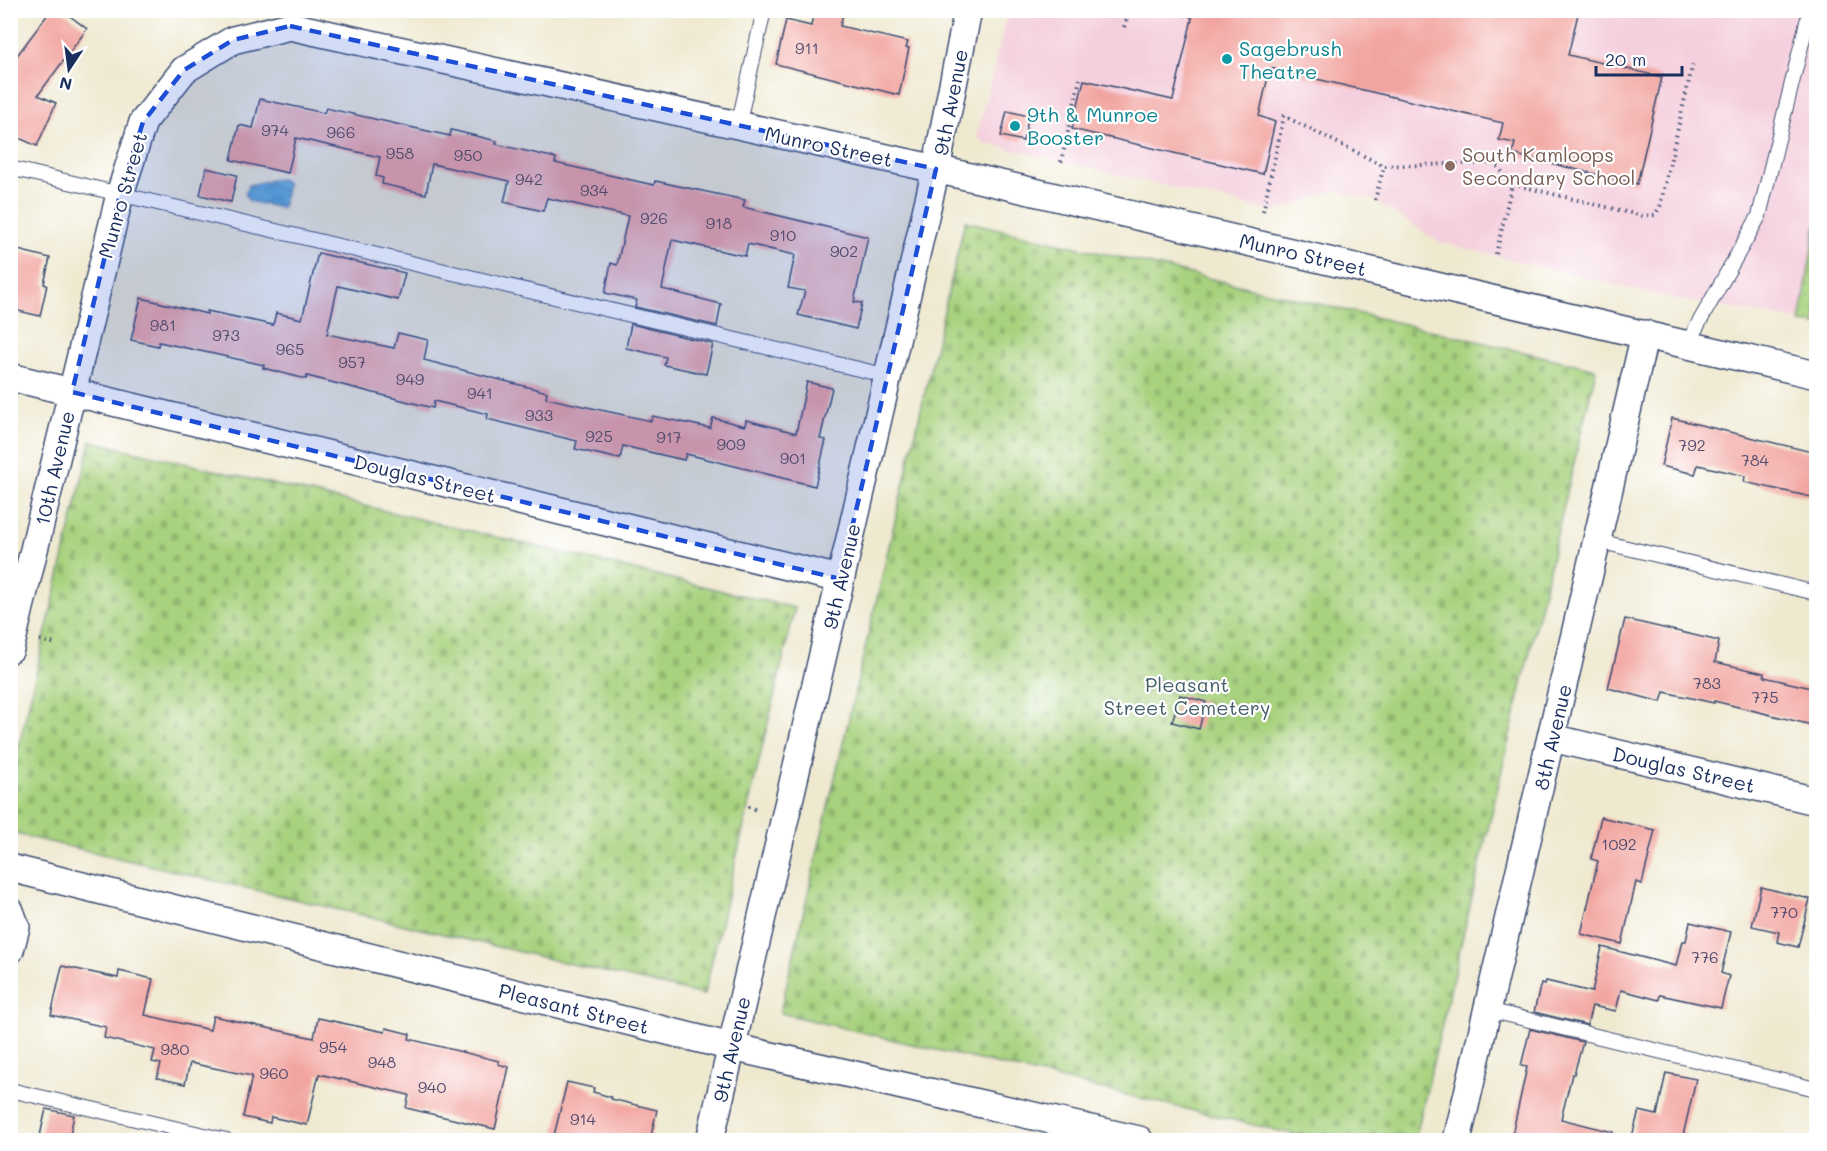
<svg xmlns="http://www.w3.org/2000/svg" width="1827" height="1151" viewBox="0 0 1827 1151" font-family="Mali,sans-serif">
	<defs>
		<pattern id="grass-dots" width="8" height="8" patternUnits="userSpaceOnUse" patternTransform="scale(1.5)"><rect width="8" height="8" fill="#a8d27e"/><path d="M2 2h.1M6 6h.1" fill="none" stroke="#90b56f" stroke-width="1.8" stroke-linecap="round"/></pattern>
		<pattern id="cemetery-stones" width="16" height="16" patternUnits="userSpaceOnUse" patternTransform="scale(1.5)"><rect width="16" height="16" fill="#a8d27e"/><path d="M2 7V4a2 2 0 0 1 4 0v3zM10 15v-3a2 2 0 0 1 4 0v3z" fill="#90b56f"/></pattern>
		<pattern id="water-waves" width="16" height="10" patternUnits="userSpaceOnUse" patternTransform="scale(1.5)"><rect width="16" height="10" fill="#5aa5d2"/><path d="M0 5q4-4 8 0t8 0" fill="none" stroke="#4a87ae"/></pattern>
	</defs>
	<rect width="100%" height="100%" fill="#fff"/>
	<filter id="ink" filterUnits="userSpaceOnUse"><feTurbulence type="fractalNoise" baseFrequency=".0167" numOctaves="2"/><feDisplacementMap in="SourceGraphic" scale="12" xChannelSelector="R" yChannelSelector="G"/><feConvolveMatrix kernelMatrix="1 2 1 2 8 2 1 2 1" color-interpolation-filters="sRGB"/></filter>
	<filter id="wash" filterUnits="userSpaceOnUse"><feTurbulence type="fractalNoise" baseFrequency=".008" numOctaves="4" result="noise"/><feDisplacementMap in="SourceGraphic" scale="24" xChannelSelector="R" yChannelSelector="G"/><feGaussianBlur stdDeviation="1.35" result="paint"/><feColorMatrix in="noise" values="0 0 0 0 0 0 0 0 0 0 0 0 0 0 0 0 0 1.4 0 .05"/><feComposite in="paint" operator="in"/></filter>
	<g filter="url(#wash)">
		<rect width="100%" height="100%" fill="#efe9d0"/>
		<path fill="#f4cfdd" d="M1008 11H1816V323L1674 299 1439 242 1374 200 1335 190 1275 212 985 143 977 136Z"/>
		<path fill="url(#grass-dots)" stroke="#62806e" stroke-width="1.5" d="M1816 224V325L1800 323Z"/>
		<g fill="url(#cemetery-stones)" stroke="#62806e" stroke-width="1.5">
			<path d="M965 221 1596 369 1415 1140H1318L780 1013Z"/>
			<path d="M91 441 795 608 704 995 11 833V779Z"/>
		</g>
		<path fill="url(#water-waves)" stroke="#3a6a98" stroke-width="1.5" d="M276 179H282L287 183 282 208 249 201 245 193 249 185Z"/>
		<g id="blocks">
			<g fill="#f2a5a0">
				<path d="M51 10H62L87 29 38 95 56 103 37 146 10 134V65Z"/>
				<path d="M814 10H844L840 26 908 42 906 48H909L899 95 776 64 786 20 811 26Z"/>
				<path d="M1194 10H1579L1568 55 1662 77 1637 184 1512 154 1515 143 1499 140 1503 123 1270 68 1259 116 1275 122 1263 174 1072 129 1084 80 1173 100Z"/>
				<path d="M260 99 324 113 326 108 450 136 451 130 497 141 496 144 556 158 555 163 654 185 655 181 745 200 743 207 868 237 854 302 862 303 856 329 798 315 805 291 788 288 795 255 748 244 745 256 672 240 662 289 721 304 717 326 635 307 637 300 605 293 611 263 617 265 628 216 547 198 543 211 504 202 509 181 432 164 426 194 382 184 383 178 376 176 380 157 296 138 288 173 231 160 239 125 253 128Z"/>
				<path d="M1007 111 1029 116 1023 141 1001 136Z"/>
				<path d="M206 168 237 175 231 202 200 195Z"/>
				<path d="M10 248 50 258 44 284 47 285 40 316 10 309Z"/>
				<path d="M318 253 405 273 398 300 338 286 327 334 394 348 398 333 428 340 424 360 547 392 546 398 651 421 653 416 710 428 713 418 745 426 746 420 796 433 807 382 832 388 820 439 826 440 815 486 686 454 684 460 623 446 620 459 575 449 577 441 487 419 488 414 434 401 433 408 307 376 306 379 263 368 264 365 159 342 158 346 131 340 141 298 207 314V311L273 325 276 313 302 319Z"/>
				<path d="M631 324 713 344 706 374 664 365 666 357 626 348Z"/>
				<path d="M1672 418 1816 453V498L1744 482 1745 476 1698 465 1695 474 1661 466Z"/>
				<path d="M1625 619 1719 641 1715 662 1764 673V677L1816 689V726L1714 701V703L1664 692 1661 702 1608 688Z"/>
				<path d="M1180 695 1206 702 1199 729 1172 722Z"/>
				<path d="M1601 817 1655 830 1642 884 1636 882 1622 944 1581 934 1598 861 1591 859Z"/>
				<path d="M1761 887 1810 899 1798 947 1777 942 1779 932 1752 926Z"/>
				<path d="M1690 922 1731 932 1721 973 1729 976 1721 1008 1660 995 1659 1000 1621 990 1616 1011 1592 1006 1587 1025 1534 1012 1541 983 1545 984 1546 981 1592 992 1602 947 1676 966 1682 941H1686Z"/>
				<path d="M62 966 118 978 119 971 153 979 145 1015 210 1030 213 1016 314 1038 318 1018 385 1032 386 1028 410 1034 409 1039 499 1061 498 1064 509 1067 495 1129 406 1108 409 1095 319 1074 307 1125 271 1117 270 1123 243 1117 252 1076 190 1063 185 1084 157 1078 161 1064 152 1062 155 1050 104 1038 106 1027 51 1015Z"/>
				<path d="M1530 1029 1583 1042 1574 1074H1572L1561 1119 1613 1132 1612 1140H1511L1527 1067 1521 1066Z"/>
				<path d="M1666 1073 1696 1079 1682 1140H1631L1639 1111 1657 1115Z"/>
				<path d="M567 1082 594 1088 593 1092 611 1097V1099L657 1110 650 1140H553Z"/>
				<path d="M46 1109 74 1115 69 1140H39Z"/>
			</g>
		</g>
	</g>
	<g filter="url(#ink)">
		<use href="#blocks" fill-opacity="0" stroke="#3b4b6f" stroke-width="1.5"/>
		<g fill="none" stroke-linecap="round" stroke-linejoin="round">
			<defs>
				<g id="service">
					<path d="M738 126 764 10"/>
					<path d="M10 168 888 376"/>
					<path d="M1687 344 1759 216 1810 10"/>
					<path d="M1598 541 1816 593"/>
					<path d="M1488 1010 1816 1089"/>
					<path d="M10 1090 226 1140"/>
				</g>
				<g id="minor">
					<path d="M10 377 840 579"/>
					<path d="M10 649 120 194 143 122 184 70 233 40 290 26 936 169 1816 375"/>
					<path d="M1552 738 1816 801"/>
					<path d="M10 868 732 1047 1139 1140"/>
					<path d="M10 911 16 927 10 950"/>
					<path d="M710 1140 936 169 968 10"/>
					<path d="M1457 1140 1645 334"/>
				</g>
			</defs>
			<use href="#service" stroke="#3b4b6f" stroke-width="16"/>
			<use href="#minor" stroke="#3b4b6f" stroke-width="30"/>
			<g stroke="#3b4b6f" stroke-width="4" stroke-dasharray="1.5 4.5" stroke-linecap="butt">
				<path d="M1167 10 1193 17"/>
				<path d="M1124 27 1131 10"/>
				<path d="M1061 162 1080 79"/>
				<path d="M1375 200 1384 166"/>
				<path d="M1263 211 1284 116 1384 166 1495 163 1512 184 1643 216 1655 215 1660 206 1693 63"/>
				<path d="M1496 254 1512 184"/>
				<path d="M40 640 56 644"/>
				<path d="M748 807 758 810"/>
			</g>
			<use href="#service" stroke="#fff" stroke-width="14"/>
			<use href="#minor" stroke="#fff" stroke-width="27"/>
		</g>
	</g>
	<path fill="#1d4ed8" fill-opacity="0.2" stroke="#1d4ed8" stroke-width="4.5" stroke-dasharray="12 8" stroke-linejoin="round" d="M290 26 936 169 840 579 72 392 120 194 143 122 184 70 233 40Z"/>
	<g fill="#0f9aa8" stroke="#fff" stroke-width="2">
		<circle cx="1227" cy="59" r="6"/>
		<circle cx="1015" cy="126" r="6"/>
	</g>
	<circle fill="#8d6e63" stroke="#fff" stroke-width="2" cx="1450" cy="166" r="6"/>
	<g text-anchor="middle" dominant-baseline="central" stroke-width="4.5" stroke-linejoin="round" paint-order="stroke">
		<g font-size="16" fill="#514c6e">
			<text x="807" y="47">911</text>
			<text x="275" y="129">974</text>
			<text x="341" y="131">966</text>
			<text x="400" y="152">958</text>
			<text x="468" y="154">950</text>
			<text x="529" y="178">942</text>
			<text x="594" y="189">934</text>
			<text x="654" y="217">926</text>
			<text x="719" y="222">918</text>
			<text x="783" y="234">910</text>
			<text x="844" y="250">902</text>
			<text x="163" y="324">981</text>
			<text x="226" y="334">973</text>
			<text x="290" y="348">965</text>
			<text x="352" y="361">957</text>
			<text x="410" y="378">949</text>
			<text x="480" y="392">941</text>
			<text x="539" y="414">933</text>
			<text x="599" y="435">925</text>
			<text x="669" y="436">917</text>
			<text x="731" y="443">909</text>
			<text x="1692" y="444">792</text>
			<text x="793" y="457">901</text>
			<text x="1755" y="459">784</text>
			<text x="1707" y="682">783</text>
			<text x="1765" y="696">775</text>
			<text x="1619" y="843">1092</text>
			<text x="1784" y="911">770</text>
			<text x="1705" y="956">776</text>
			<text x="333" y="1046">954</text>
			<text x="175" y="1048">980</text>
			<text x="382" y="1061">948</text>
			<text x="274" y="1072">960</text>
			<text x="432" y="1086">940</text>
			<text x="583" y="1118">914</text>
		</g>
		<g font-size="20" fill="#0d838f" stroke="#fff" text-anchor="start">
			<text x="1239" y="48">Sagebrush<tspan x="1239" dy="23">Theatre</tspan></text>
			<text x="1027" y="114">9th &amp; Munroe<tspan x="1027" dy="23">Booster</tspan></text>
		</g>
		<g font-size="20" fill="#1b2f5e" stroke="#fff">
			<text transform="translate(950 102) rotate(-79)">9th Avenue</text>
			<text transform="translate(829 146) rotate(12)">Munro Street</text>
			<text transform="translate(122 195) rotate(-74)">Munro Street</text>
			<text transform="translate(1303 254) rotate(13)">Munro Street</text>
			<text transform="translate(54 468) rotate(-77)">10th Avenue</text>
			<text transform="translate(425 478) rotate(14)">Douglas Street</text>
			<text transform="translate(841 576) rotate(-77)">9th Avenue</text>
			<text transform="translate(1552 737) rotate(-77)">8th Avenue</text>
			<text transform="translate(1684 769) rotate(13)">Douglas Street</text>
			<text transform="translate(574 1008) rotate(14)">Pleasant Street</text>
			<text transform="translate(731 1049) rotate(-77)">9th Avenue</text>
		</g>
		<g font-size="20" fill="#785e54" stroke="#fff" text-anchor="start">
			<text x="1462" y="154">South Kamloops<tspan x="1462" dy="23">Secondary School</tspan></text>
		</g>
		<g font-size="20" fill="#456068" stroke="#fff">
			<text x="1187" y="684">Pleasant<tspan x="1187" dy="23">Street Cemetery</tspan></text>
		</g>
	</g>
	<rect width="1827" height="1151" fill="none" stroke="#fff" stroke-width="36"/>
	<g transform="translate(69 69) rotate(193)" stroke="#ffffff" stroke-width="4.5" paint-order="stroke">
	<path d="M0-4.5L10 22L0 15L-10 22Z" fill="#1b2f5e"/>
	<text y="-9" font-size="16" font-weight="bold" text-anchor="middle" fill="#1b2f5e">N</text>
	</g>
	<path d="M1596 66v9h86v-9" fill="none" stroke="#1b2f5e" stroke-width="3"/>
	<text x="1605" y="66" font-size="18" fill="#1b2f5e" stroke="#ffffff" stroke-width="4.5" paint-order="stroke">20 m</text>
</svg>
